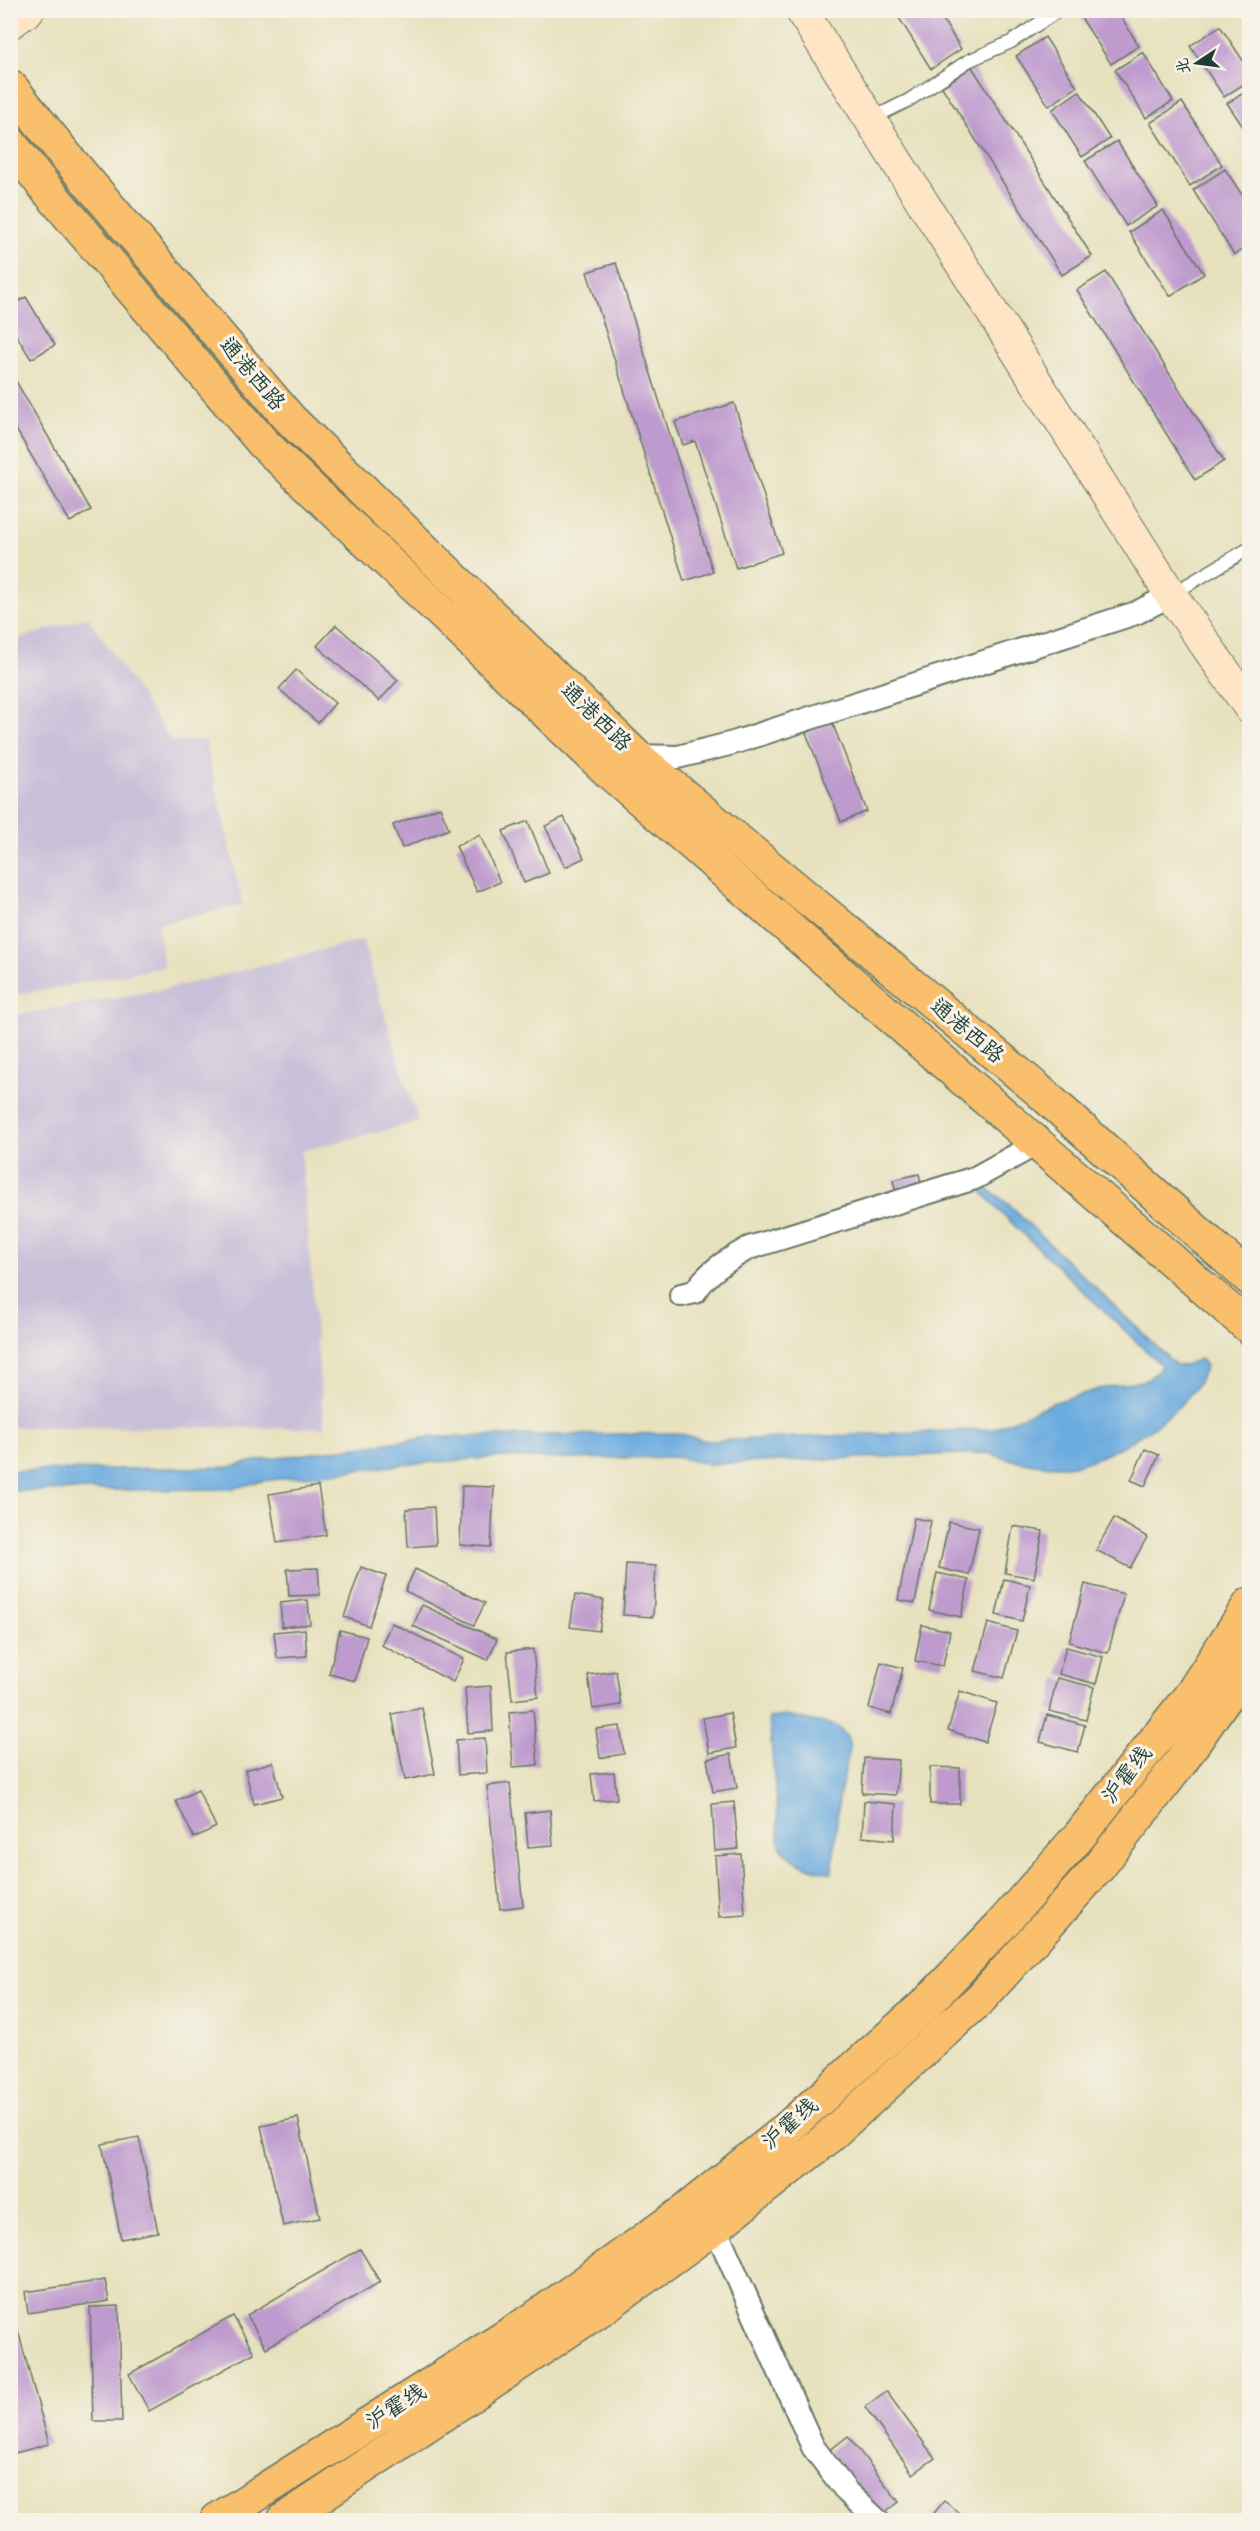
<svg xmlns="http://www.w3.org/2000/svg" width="1260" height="2531" viewBox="0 0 1260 2531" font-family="'Architects Daughter','LXGW WenKai TC',sans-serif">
	<rect width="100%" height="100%" fill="#f7f3e8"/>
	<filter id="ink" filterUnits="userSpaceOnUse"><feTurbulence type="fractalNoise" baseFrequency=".0167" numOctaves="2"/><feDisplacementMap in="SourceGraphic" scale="12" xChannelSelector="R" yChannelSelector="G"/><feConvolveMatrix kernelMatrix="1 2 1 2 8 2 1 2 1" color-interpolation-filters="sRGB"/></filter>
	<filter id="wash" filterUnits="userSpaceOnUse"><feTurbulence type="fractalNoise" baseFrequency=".008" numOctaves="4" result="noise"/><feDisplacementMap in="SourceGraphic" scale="24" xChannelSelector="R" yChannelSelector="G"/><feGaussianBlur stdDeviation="1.35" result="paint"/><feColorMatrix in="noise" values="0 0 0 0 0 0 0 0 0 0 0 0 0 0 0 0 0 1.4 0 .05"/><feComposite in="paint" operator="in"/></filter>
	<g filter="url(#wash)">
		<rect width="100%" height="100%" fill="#e7e1be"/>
		<g fill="#c8bfd8">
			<path d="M88 617 171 741 205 740 243 905 157 924 164 967 11 996V641Z"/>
			<path d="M362 940 418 1122 301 1151 324 1428 11 1427V1016L175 987Z"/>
		</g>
		<g fill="#6cabdf" stroke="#46748a" stroke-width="1.5">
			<path d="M983 1185 1008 1204 1176 1365 1183 1366 1200 1359 1206 1365C1202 1375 1199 1385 1191 1393 1168 1422 1102 1464 1065 1466 1039 1467 1013 1461 988 1453L708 1464 676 1457 567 1459 501 1457 410 1464 262 1481 231 1489 11 1491V1471L229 1467 260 1460 432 1437 678 1433 707 1441 994 1429 1052 1403 1099 1389 1148 1380 1162 1366 999 1211 978 1187Z"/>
			<path d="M786 1716 835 1725 847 1736 850 1747 839 1799 832 1873C810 1869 794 1864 780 1846L769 1718Z"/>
		</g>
		<g id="blocks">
			<g fill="#be9ace">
				<path d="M894 10H937L961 49 931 69Z"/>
				<path d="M1088 10H1117L1139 46 1111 64 1080 16Z"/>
				<path d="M1220 26 1250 71V80L1224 97 1190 46Z"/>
				<path d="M1045 37 1077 87 1049 106 1016 56Z"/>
				<path d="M1143 52 1173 101 1146 118 1115 70Z"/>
				<path d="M972 67 1092 256 1062 275 942 87Z"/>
				<path d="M1250 89V137L1227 103Z"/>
				<path d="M1079 91 1110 139 1082 157 1052 110Z"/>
				<path d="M1182 102 1222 165 1190 186 1150 123Z"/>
				<path d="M1117 141 1158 206 1126 226 1085 161Z"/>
				<path d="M1225 169 1250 207V245L1234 255 1193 190Z"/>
				<path d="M1163 210 1204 274 1170 296 1129 232Z"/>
				<path d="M616 263 713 572 684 581 587 272Z"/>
				<path d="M1106 272 1224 461 1195 480 1077 290Z"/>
				<path d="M26 297 55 345 31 359 10 325V306Z"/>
				<path d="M10 371 91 510 70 522 10 419Z"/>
				<path d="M734 403 782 553 736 568 695 441 683 445 675 422Z"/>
				<path d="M336 625 398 680 379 701 317 646Z"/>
				<path d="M296 670 335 703 318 723 279 689Z"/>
				<path d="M832 722 867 811 841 822 806 733Z"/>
				<path d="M440 807 449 829 402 848 393 825Z"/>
				<path d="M564 817 584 858 565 867 545 826Z"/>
				<path d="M528 821 549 873 524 883 503 831Z"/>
				<path d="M480 835 500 882 477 892 456 846Z"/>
				<path d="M919 1174 922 1187 896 1193 893 1180Z"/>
				<path d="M1145 1449 1159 1455 1145 1486 1131 1480Z"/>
				<path d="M318 1486 326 1535 277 1543 269 1494Z"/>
				<path d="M462 1486 494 1487 491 1547 460 1545Z"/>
				<path d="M434 1507 436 1545 408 1547 406 1509Z"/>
				<path d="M914 1518 931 1521 915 1603 898 1600Z"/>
				<path d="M1114 1518 1147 1537 1130 1568 1096 1550Z"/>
				<path d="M949 1522 979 1528 969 1575 939 1568Z"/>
				<path d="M1013 1526 1043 1531 1034 1578 1005 1573Z"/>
				<path d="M626 1564 656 1566 653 1617 623 1615Z"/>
				<path d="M361 1567 386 1576 369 1626 344 1617Z"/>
				<path d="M318 1568 320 1595 289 1596 287 1569Z"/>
				<path d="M415 1569 485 1603 474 1625 405 1591Z"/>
				<path d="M937 1573 969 1580 961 1617 929 1610Z"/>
				<path d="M1004 1579 1030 1585 1022 1621 996 1615Z"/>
				<path d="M1085 1584 1124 1594 1108 1653 1069 1642Z"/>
				<path d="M575 1595 604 1600 599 1631 570 1627Z"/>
				<path d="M308 1600 310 1624 282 1627 280 1603Z"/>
				<path d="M422 1605 497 1639 488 1660 413 1626Z"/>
				<path d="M392 1623 464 1659 453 1682 381 1645Z"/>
				<path d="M988 1623 1017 1631 1004 1678 975 1671Z"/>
				<path d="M922 1625 950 1631 943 1666 915 1661Z"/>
				<path d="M305 1629 307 1656 277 1658 274 1632Z"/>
				<path d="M340 1630 367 1637 355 1681 329 1674Z"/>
				<path d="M1066 1647 1103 1657 1096 1684 1059 1674Z"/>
				<path d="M533 1649 538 1697 512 1700 507 1652Z"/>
				<path d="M881 1662 903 1668 891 1714 869 1708Z"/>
				<path d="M616 1671 621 1705 593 1709 588 1675Z"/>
				<path d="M1057 1678 1094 1687 1086 1720 1049 1711Z"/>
				<path d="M491 1686 493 1731 468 1733 465 1688Z"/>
				<path d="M960 1691 997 1703 985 1742 948 1730Z"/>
				<path d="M422 1708 435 1774 405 1780 392 1714Z"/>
				<path d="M533 1710 538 1765 513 1767 509 1712Z"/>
				<path d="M730 1713 736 1748 709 1753 703 1718Z"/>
				<path d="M1047 1715 1085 1725 1078 1752 1040 1742Z"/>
				<path d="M620 1726 624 1754 600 1758 596 1729Z"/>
				<path d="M485 1738 487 1773 458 1775 456 1740Z"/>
				<path d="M731 1754 737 1788 713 1792 707 1759Z"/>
				<path d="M864 1758 899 1760 896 1795 862 1793Z"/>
				<path d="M273 1762 282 1797 254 1804 245 1770Z"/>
				<path d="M930 1767 960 1768V1804H930Z"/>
				<path d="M614 1772 617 1799 594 1801 591 1774Z"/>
				<path d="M510 1783 523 1906 500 1909 487 1786Z"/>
				<path d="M198 1790 216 1827 194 1838 176 1801Z"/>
				<path d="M864 1801 896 1804 894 1840 862 1837Z"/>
				<path d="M734 1802 738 1849 715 1851 712 1804Z"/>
				<path d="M550 1810 553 1845 528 1847 525 1813Z"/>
				<path d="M741 1854 745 1915 719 1917 715 1856Z"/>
				<path d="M298 2118 320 2218 283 2226 261 2126Z"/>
				<path d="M139 2137 158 2232 121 2239 102 2144Z"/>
				<path d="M360 2249 380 2282 266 2348 247 2315Z"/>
				<path d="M105 2280 109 2301 28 2313 25 2292Z"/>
				<path d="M119 2306 122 2421H93L90 2307Z"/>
				<path d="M233 2316 254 2353 149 2411 129 2374Z"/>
				<path d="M17 2327 49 2444 15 2453 10 2435V2329Z"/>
				<path d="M886 2391 935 2458 913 2474 865 2407Z"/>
				<path d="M848 2436 899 2502 880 2517 829 2451Z"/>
				<path d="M944 2501 968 2520H936L931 2517Z"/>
			</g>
		</g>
	</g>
	<g filter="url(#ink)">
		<use href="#blocks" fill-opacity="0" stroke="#657664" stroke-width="1.5"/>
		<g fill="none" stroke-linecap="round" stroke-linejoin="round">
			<defs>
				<g id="lane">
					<path d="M1248 10 1250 12"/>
					<path d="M871 119 909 100 968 61 1011 42 1059 10"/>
					<path d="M1172 594 1250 548"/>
				</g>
				<g id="street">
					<path d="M636 756 678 757 733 743 1136 613 1171 595"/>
					<path d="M681 1295 695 1292C708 1271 728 1260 749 1248L975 1178 1038 1143"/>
					<path d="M715 2227 813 2447 847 2492 877 2520"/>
				</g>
				<g id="secondary">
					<path d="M801 10 1171 595 1250 708"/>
					<path d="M10 23 28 10"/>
				</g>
				<g id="highway">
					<path d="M10 86 71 162 290 419 636 756 1036 1088 1250 1279"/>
					<path d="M10 143 43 185 264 444 609 772 1250 1328"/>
					<path d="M217 2520 535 2318 682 2213 783 2132 928 2002 1002 1924 1080 1835 1190 1696 1250 1604"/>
					<path d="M284 2520 604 2307 715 2227 824 2141 981 1998 1098 1868 1180 1763 1250 1661"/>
				</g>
			</defs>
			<use href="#lane" stroke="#657664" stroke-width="15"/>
			<use href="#street" stroke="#657664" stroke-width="26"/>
			<use href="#secondary" stroke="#657664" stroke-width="34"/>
			<use href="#highway" stroke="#657664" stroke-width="36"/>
			<use href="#lane" stroke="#fff" stroke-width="12"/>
			<use href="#street" stroke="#fff" stroke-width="22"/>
			<use href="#secondary" stroke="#fde5c5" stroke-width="32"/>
			<use href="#highway" stroke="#f9bf6d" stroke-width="33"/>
		</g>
	</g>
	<g text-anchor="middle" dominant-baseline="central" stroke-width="6" stroke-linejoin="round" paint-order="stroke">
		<g font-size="22" fill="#1f3d34" stroke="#f7f3e8">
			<text transform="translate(252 374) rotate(50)">通港西路</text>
			<text transform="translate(596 717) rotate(44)">通港西路</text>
			<text transform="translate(967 1031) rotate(40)">通港西路</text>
			<text transform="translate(1127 1775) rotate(-52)">沪霍线</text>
			<text transform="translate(790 2124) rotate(-41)">沪霍线</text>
			<text transform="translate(396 2407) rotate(-32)">沪霍线</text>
		</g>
	</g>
	<rect width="1260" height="2531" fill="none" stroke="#f7f3e8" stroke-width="36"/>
	<g transform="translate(1197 63) rotate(257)" stroke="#f7f3e8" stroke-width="4.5" paint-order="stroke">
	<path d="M0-4.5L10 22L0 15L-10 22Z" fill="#1f3d34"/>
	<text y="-9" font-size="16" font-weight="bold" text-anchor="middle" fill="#1f3d34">北</text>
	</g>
</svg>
